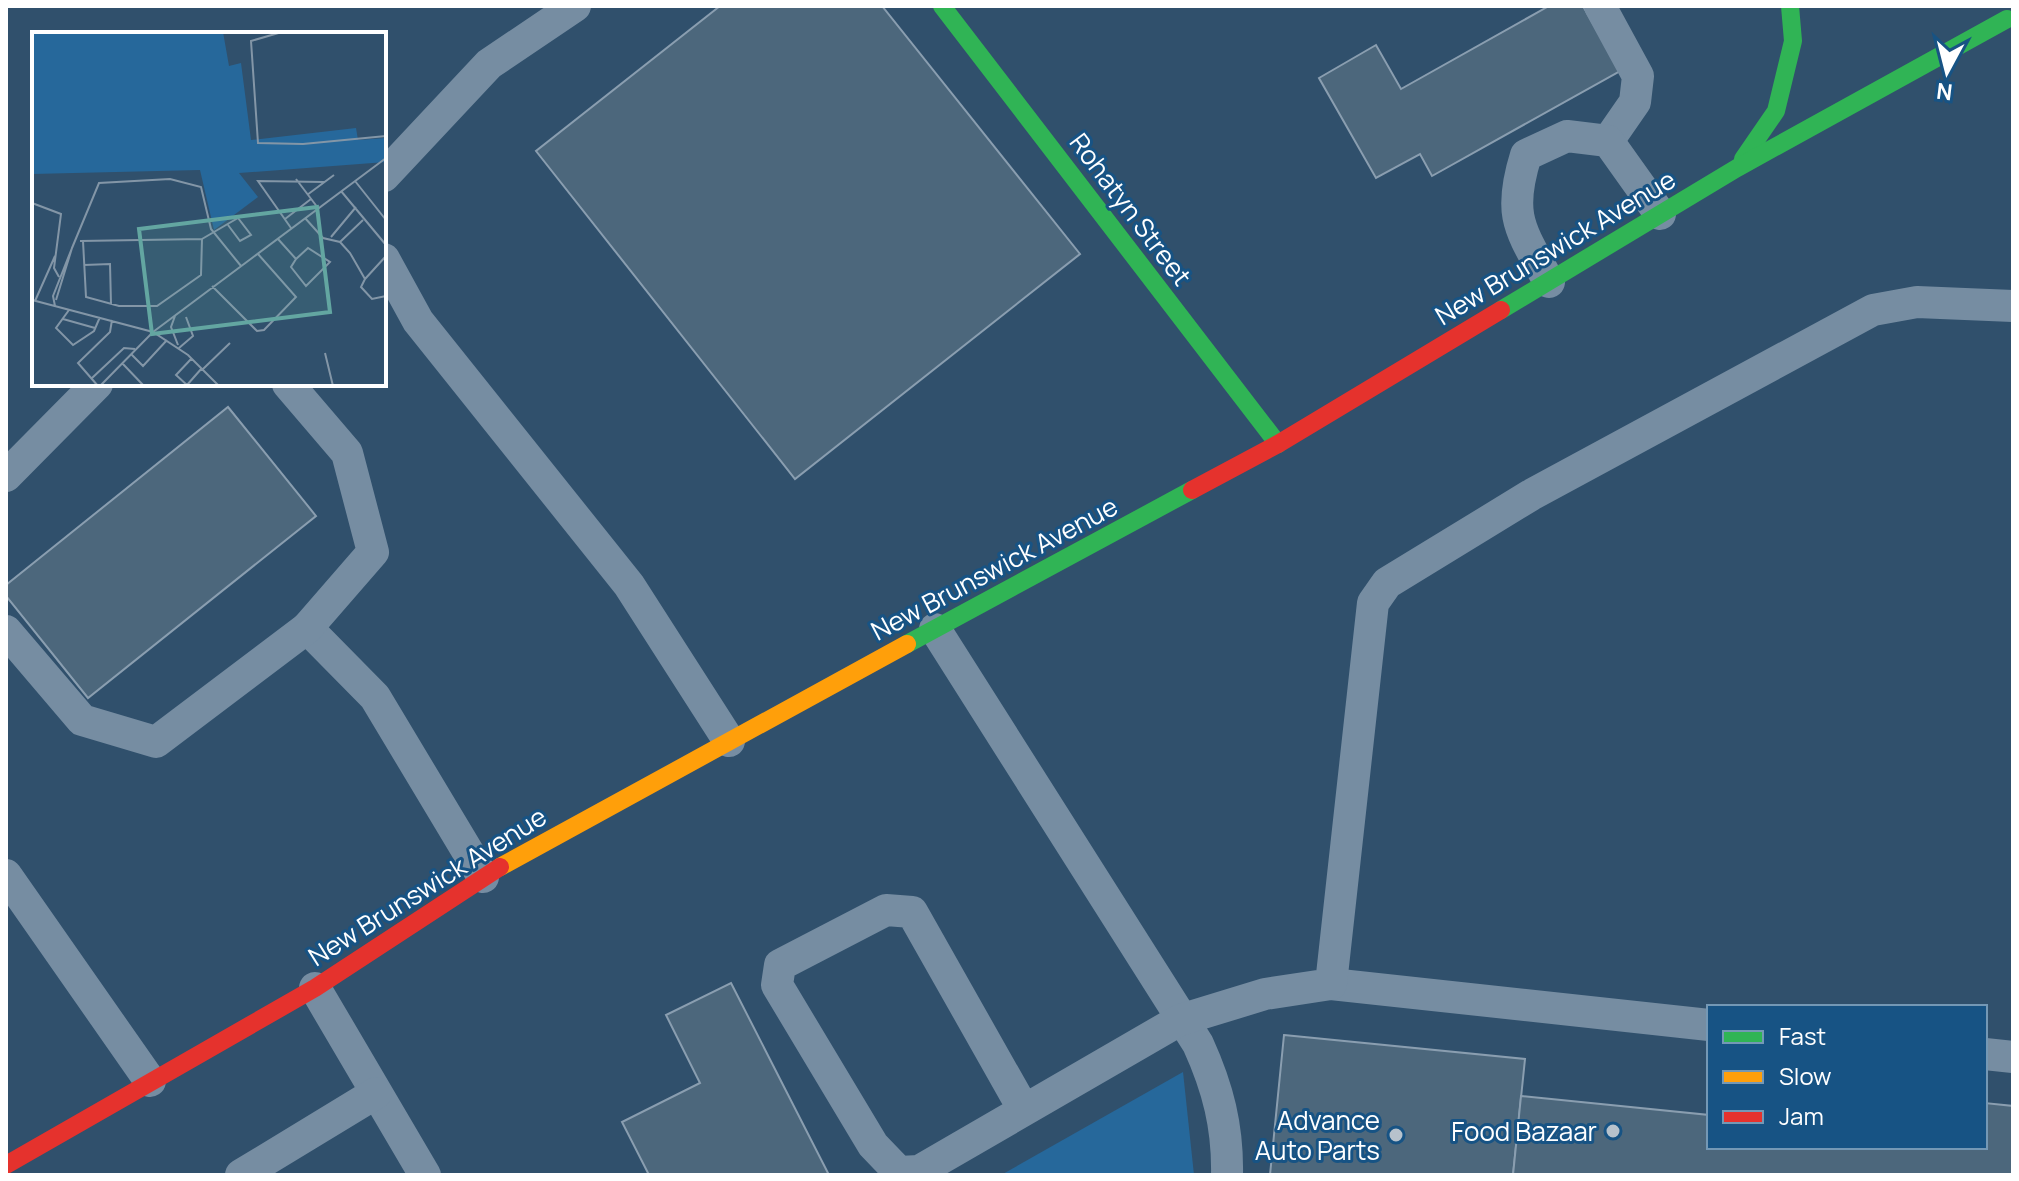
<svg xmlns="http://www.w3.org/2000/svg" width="2019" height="1181" viewBox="0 0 2019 1181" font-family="Manrope,sans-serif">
	<rect width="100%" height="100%" fill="#30506c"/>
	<path fill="#26689b" d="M1183 1072 1194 1175H1001Z"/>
	<g fill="#4c677c" stroke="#8a9eb0" stroke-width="2">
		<path d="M720 6H882L1080 254 795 479 536 151Z"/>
		<path d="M1549 6H1583L1620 71 1432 176 1420 154 1376 178 1319 78 1376 45 1401 89Z"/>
		<path d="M228 407 316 516 88 698 6 596V585Z"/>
		<path d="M731 983 829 1175H649L622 1122 700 1083 666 1015Z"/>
		<path d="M1284 1035 1525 1059 1513 1175H1270Z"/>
		<path d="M1521 1096 1709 1115V1147H1985V1103L2013 1106V1175H1513Z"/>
	</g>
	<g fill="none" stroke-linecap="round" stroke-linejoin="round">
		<g stroke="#768da2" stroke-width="32">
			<path d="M1600 6 1638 76 1635 102 1608 141"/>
			<path d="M384 176 489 64 575 6"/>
			<path d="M384 259 418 321 629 585 729 741"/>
			<path d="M1549 282C1520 229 1507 216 1526 155L1567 136 1608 141 1660 214"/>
			<path d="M6 476 97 384"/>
			<path d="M307 628 375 697 483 877"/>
			<path d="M935 629 1198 1044C1218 1088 1228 1127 1227 1175"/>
			<path d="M6 631 82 720 156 742 307 628 373 552 347 453 288 384"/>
			<path d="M6 875 150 1081"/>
			<path d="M1331 984 1709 1025"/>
			<path d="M315 988 425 1175"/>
			<path d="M1985 1054 2013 1057"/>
			<path d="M1024 1110 912 912 886 910 780 965 777 985 873 1145 899 1172 919 1171 1180 1020 1265 994 1331 984 1373 603 1387 583 1531 495 1873 310 1917 302 2013 306"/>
			<path d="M241 1175 376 1093"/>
		</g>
		<g stroke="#30b455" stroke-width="18">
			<path d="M942 6 1278 444"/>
			<path d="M1743 159 1776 111 1793 41 1790 6"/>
			<path d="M1501 310 1737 168 2007 19"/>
			<path d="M907 644 1192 490"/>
		</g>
		<path stroke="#ff9f0a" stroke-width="18" d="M500 867 907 644"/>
		<g stroke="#e5322d" stroke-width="18">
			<path d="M1192 490 1278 444 1501 310"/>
			<path d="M6 1165 315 988 500 867"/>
		</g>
	</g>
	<g fill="#b7c2cc" stroke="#175384" stroke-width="3">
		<circle cx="1613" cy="1131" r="8"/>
		<circle cx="1396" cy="1135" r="8"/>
	</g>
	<g text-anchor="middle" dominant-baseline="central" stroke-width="6" stroke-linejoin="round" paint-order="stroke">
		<g font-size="26" fill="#fff" stroke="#175384">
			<text transform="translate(1131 209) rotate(53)">Rohatyn Street</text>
			<text transform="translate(1555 247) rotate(-31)">New Brunswick Avenue</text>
			<text transform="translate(994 568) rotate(-28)">New Brunswick Avenue</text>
			<text transform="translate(427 886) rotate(-32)">New Brunswick Avenue</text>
		</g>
		<g font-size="26" fill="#fff" stroke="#175384" text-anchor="end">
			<text x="1380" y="1120">Advance<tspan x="1380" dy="30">Auto Parts</tspan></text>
			<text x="1597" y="1131">Food Bazaar</text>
		</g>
	</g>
	<g transform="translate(32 32)">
		<rect width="354" height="354" fill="#30506c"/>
		<path d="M0 0H191L197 34 209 31 219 108 324 96 326 108 354 106V130L207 141 226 165 182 198 168 138 0 142Z" fill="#26689b"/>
		<path fill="none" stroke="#8396a7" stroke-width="2" d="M250 0 219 9 226 111 271 112 354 104M264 147 286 176M323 149 354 188M309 159 354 213M275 163 302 143M0 171 29 182 22 236 27 245M273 186 291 206 308 210 318 221 333 247 329 255 340 267 354 264M253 187 279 167M259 196 226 149 292 150M299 205 324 175M246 207 264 227 276 216 298 230 274 254 259 235 264 227M48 209 170 207M51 209 54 265 87 274H125L169 243 170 207 206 186 219 203 208 209 196 193M308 210 331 188M40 216 67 151 138 147 169 155 179 197 209 234M52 233 78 232 79 272M333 247 354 224M180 254 225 299 232 298 264 265 226 222M0 268 121 300 156 323 187 354M3 269 23 224M23 274 21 264 40 216 24 268M37 278 24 296 41 313 62 299 68 285M143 284 139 295 146 313M31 287 63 296M147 316 161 304 154 285M293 321 301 354M99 322 111 334 135 308M160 326 144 343 155 353 170 336M90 331 112 354M171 337 198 311M60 346 92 316 103 317M66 354 46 331 78 300 80 288M68 354 121 300 354 126"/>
		<path fill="#63a6a1" fill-opacity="0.15" stroke="#63a6a1" stroke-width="4" d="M285 175 298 280 120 302 107 197Z"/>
		<rect width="354" height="354" fill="none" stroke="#fff" stroke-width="4"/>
	</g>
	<rect width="2019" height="1181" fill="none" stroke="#ffffff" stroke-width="16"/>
	<rect x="1707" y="1005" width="280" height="144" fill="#175384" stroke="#7498b5" stroke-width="2"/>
	<rect x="1723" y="1031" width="40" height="12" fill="#30b455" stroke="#7498b5" stroke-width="2"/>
	<text x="1779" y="1045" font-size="24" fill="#ffffff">Fast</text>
	<rect x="1723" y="1071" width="40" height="12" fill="#ff9f0a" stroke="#7498b5" stroke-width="2"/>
	<text x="1779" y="1085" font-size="24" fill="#ffffff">Slow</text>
	<rect x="1723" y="1111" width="40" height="12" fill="#e5322d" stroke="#7498b5" stroke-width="2"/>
	<text x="1779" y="1125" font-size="24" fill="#ffffff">Jam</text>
	<g transform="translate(1947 72) rotate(187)" stroke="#175384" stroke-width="6" paint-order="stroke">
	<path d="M0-6L14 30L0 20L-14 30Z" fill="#ffffff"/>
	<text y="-12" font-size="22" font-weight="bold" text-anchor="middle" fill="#ffffff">N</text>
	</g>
</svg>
